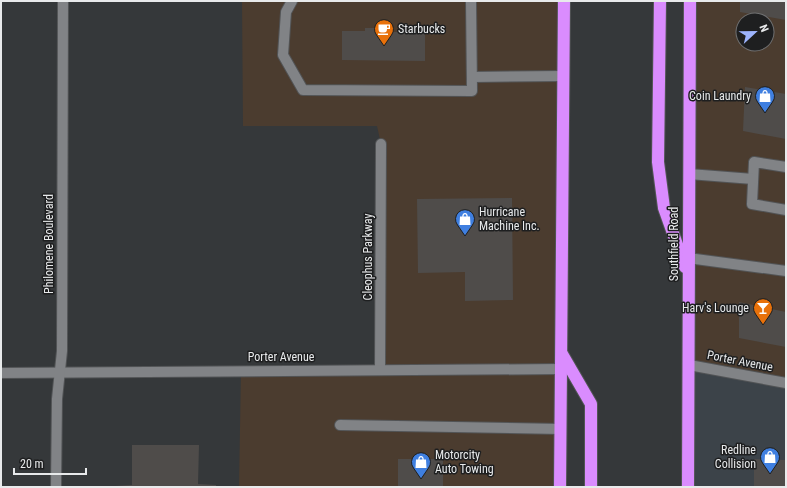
<svg xmlns="http://www.w3.org/2000/svg" width="787" height="488" viewBox="0 0 787 488" font-family="'Roboto Condensed',sans-serif">
	<rect width="100%" height="100%" fill="#35383a"/>
	<g fill="#4b3c2f" fill-rule="evenodd">
		<path d="M242 1H564L560 487H239L241 370H380L381 144 377 126H243Z"/>
		<path d="M690 1H786V383L689 365ZM743 20H767V44H743Z"/>
	</g>
	<path fill="#3c4349" d="M689 365 786 383V487H688Z"/>
	<g fill="#4f4c4a">
		<path d="M740 1H786V20L740 12Z"/>
		<path d="M365 28H391L389 32H425V61L342 60V31H365Z"/>
		<path d="M745 87 786 94V139L743 131Z"/>
		<path d="M512 198 513 300 465 301V272L418 273 417 199Z"/>
		<path d="M739 302 786 312V347L739 338Z"/>
		<path d="M132 445H199L198 484 216 485V487H115V486L132 485Z"/>
		<rect x="398" y="459" width="45" height="28"/>
		<path d="M754 459 786 460V487H754Z"/>
	</g>
	<g fill="none" stroke-linecap="round" stroke-linejoin="round">
		<defs>
			<g id="minor">
				<path d="M292 1 286 12 283 55 303 90 472 91 471 1"/>
				<path d="M472 77 563 76"/>
				<path d="M786 167 754 162 752 204 786 210"/>
				<path d="M689 174 753 179"/>
				<path d="M688 258 786 271"/>
				<path d="M689 365 786 383"/>
				<path d="M380 370 381 144"/>
				<path d="M1 373 561 369"/>
				<path d="M340 425 561 429"/>
				<path d="M56 487 57 399 62 351 63 1"/>
			</g>
			<g id="highway">
				<path d="M660 1 658 162 664 208 685 267"/>
				<path d="M562 354 591 404V487"/>
				<path d="M560 487 564 1"/>
				<path d="M688 487 690 1"/>
			</g>
		</defs>
		<use href="#minor" stroke="#525456" stroke-width="12"/>
		<use href="#highway" stroke="#525456" stroke-width="14"/>
		<use href="#minor" stroke="#818386" stroke-width="10"/>
		<use href="#highway" stroke="#da8cfe" stroke-width="12"/>
	</g>
	<defs>
		<symbol id="cafe-pin" viewBox="-11 -11 22 30"><path d="M0 17L-7.5 6A9.5 9.5 0 1 1 7.5 6Z" fill="#e8710a" stroke="#1e1f20"/><path d="M-5.5-4.5H6V0H3Q3 3.5 0 3.5H-2.5Q-5.5 3.5-5.5 0ZM3-3.2v2h1.7v-2ZM-6 4.5H4V6H-6Z" fill="#fff"/></symbol>
		<symbol id="shop-pin" viewBox="-11 -11 22 30"><path d="M0 17L-7.5 6A9.5 9.5 0 1 1 7.5 6Z" fill="#3f7fe0" stroke="#1e1f20"/><path d="M-5-2.5h2.3a2.7 3.5 0 0 1 5.4 0H5L5.5 6h-11ZM-1.5-2.5h3a1.5 2.3 0 0 0-3 0Z" fill="#fff"/></symbol>
		<symbol id="bar-pin" viewBox="-11 -11 22 30"><path d="M0 17L-7.5 6A9.5 9.5 0 1 1 7.5 6Z" fill="#e8710a" stroke="#1e1f20"/><path d="M-6-5H6L.8 .8V4.5H3.5V6h-7V4.5H-.8V.8Z" fill="#fff"/></symbol>
	</defs>
	<g fill-rule="evenodd">
		<use href="#cafe-pin" x="373" y="18" width="22" height="30"/>
		<use href="#shop-pin" x="754" y="85" width="22" height="30"/>
		<use href="#shop-pin" x="454" y="208" width="22" height="30"/>
		<use href="#bar-pin" x="752" y="297" width="22" height="30"/>
		<use href="#shop-pin" x="759" y="446" width="22" height="30"/>
		<use href="#shop-pin" x="410" y="451" width="22" height="30"/>
	</g>
	<g text-anchor="middle" dominant-baseline="central" stroke-width="3" stroke-linejoin="round" paint-order="stroke">
		<g font-size="12" fill="#e8eaeb" stroke="#1e1f20" text-anchor="start">
			<text x="398" y="29">Starbucks</text>
			<text x="751" y="96" text-anchor="end">Coin Laundry</text>
			<text x="479" y="212">Hurricane<tspan x="479" dy="14">Machine Inc.</tspan></text>
			<text x="749" y="308" text-anchor="end">Harv's Lounge</text>
			<text x="756" y="450" text-anchor="end">Redline<tspan x="756" dy="14">Collision</tspan></text>
			<text x="435" y="455">Motorcity<tspan x="435" dy="14">Auto Towing</tspan></text>
		</g>
		<g font-size="12" fill="#e8eaeb" stroke="#1e1f20">
			<text transform="translate(49 244) rotate(-90)">Philomene Boulevard</text>
			<text transform="translate(674 244) rotate(-90)">Southfield Road</text>
			<text transform="translate(368 257) rotate(-90)">Cleophus Parkway</text>
			<text x="281" y="357">Porter Avenue</text>
			<text transform="translate(740 361) rotate(11)">Porter Avenue</text>
		</g>
	</g>
	<rect width="787" height="488" fill="none" stroke="#e8eaeb" stroke-width="4"/>
	<g transform="translate(755 32) rotate(68)"><circle r="19" fill="#1e1f20" stroke="#6f7071"/>
	<path d="M0-3L7 15L0 10L-7 15Z" fill="#9db4fd"/>
	<text y="-6" font-size="11" font-weight="bold" text-anchor="middle" fill="#e8eaeb">N</text>
	</g>
	<path d="M14 468v6h72v-6" fill="none" stroke="#e8eaeb" stroke-width="2"/>
	<text x="20" y="468" font-size="12" fill="#e8eaeb" stroke="#1e1f20" stroke-width="3" paint-order="stroke">20 m</text>
</svg>
